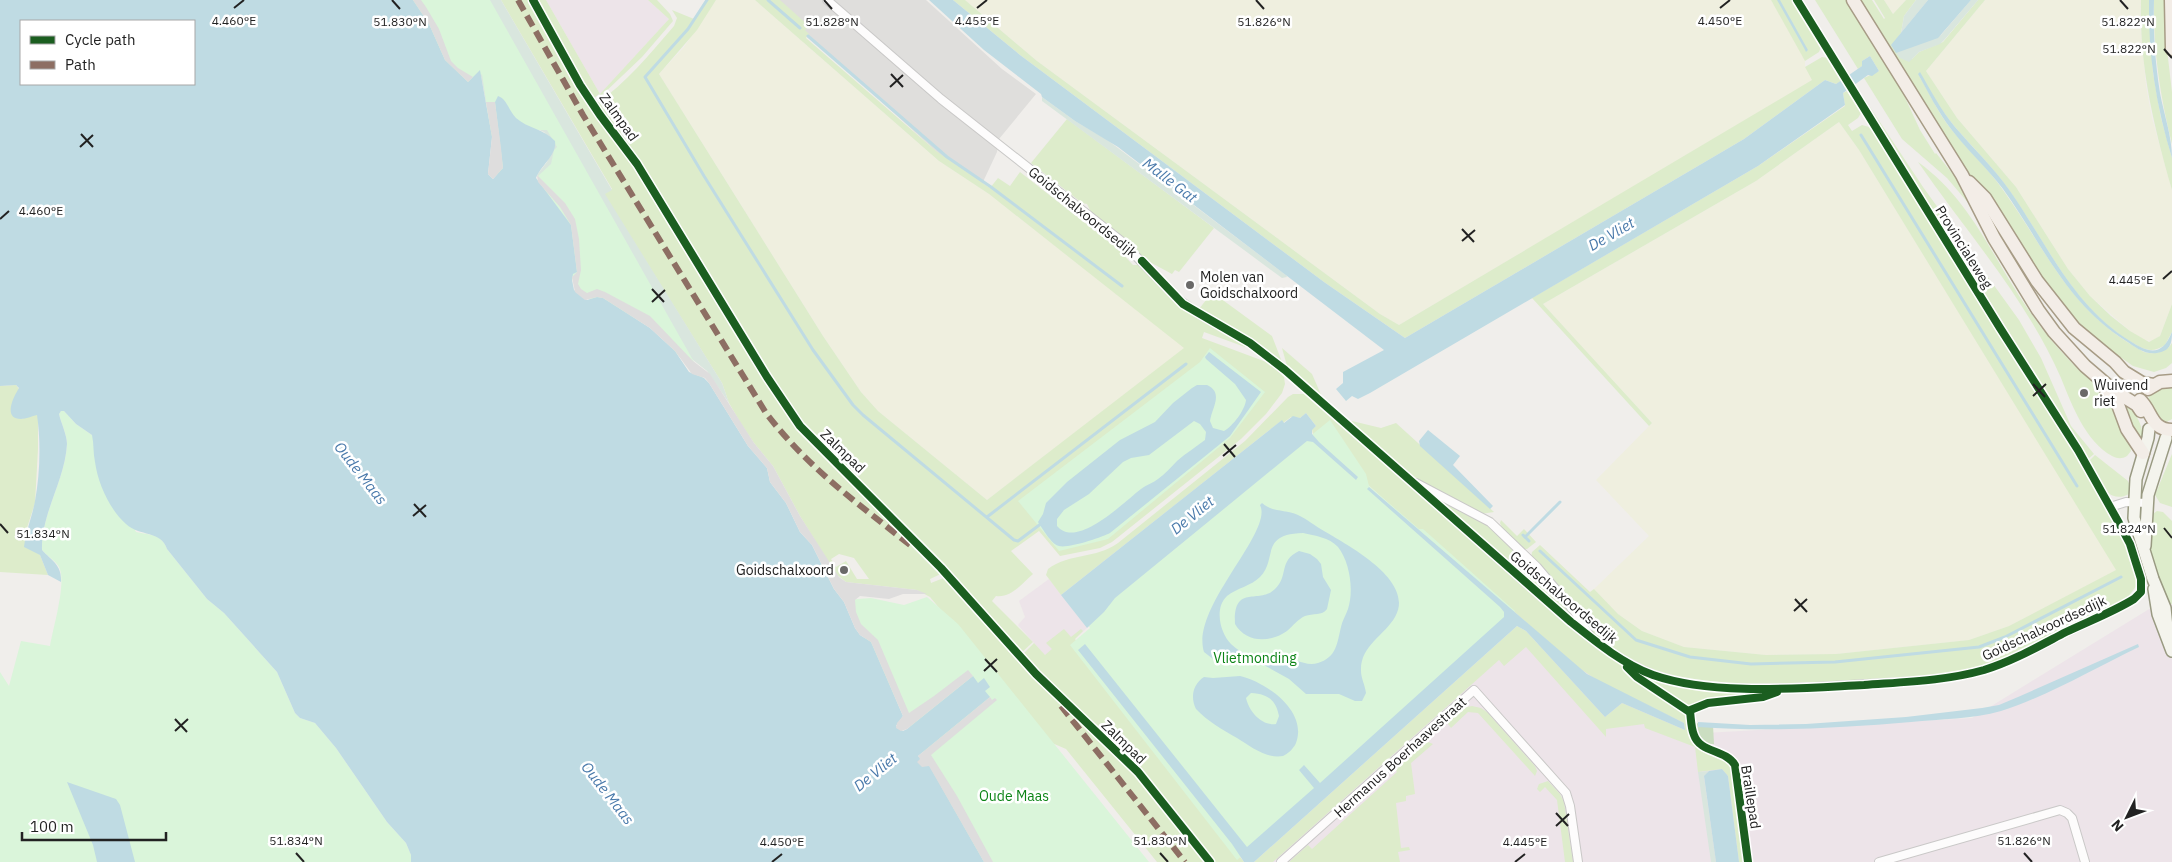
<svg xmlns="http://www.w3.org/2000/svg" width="2172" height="862" viewBox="0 0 2172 862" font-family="'IBM Plex Sans',sans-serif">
	<rect width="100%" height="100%" fill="#f0eeeb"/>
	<path fill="#dfdedc" d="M770 0H926L1002 69 1036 94 999 139 997 152 982 184 961 174Z"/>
	<g fill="#ede4e9">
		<path d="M546 0H648L669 19 600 94Z"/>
		<path d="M1049 579 1087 628 1050 661 1018 625 1025 617 1019 601Z"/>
		<path d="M2172 595V862H1260L1520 635 1643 698 1705 733 1972 718Z"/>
	</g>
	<g fill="#efefdf">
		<path d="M716 0H755L939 161 989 194 1185 348 987 500 878 411 861 392 823 336 659 74 684 47Z"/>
		<path d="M965 0H1771L1805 59V66L1813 80 1399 325 1380 314 1037 61Z"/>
		<path d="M1884 0H1906L1893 14Z"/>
		<path d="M1985 0H2141L2140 23 2146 86 2152 118 2172 190V304L2160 336 2153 341 2144 340 2130 331 2090 296 2068 269 2016 187 1957 118 1926 71Z"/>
		<path d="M1839 122 1859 150 2117 570 2009 626 1969 640 1836 654 1766 655 1684 647 1642 631 1618 614 1594 589 1649 536 1596 480 1652 423 1543 304 1756 181Z"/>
	</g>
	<g fill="#ddeccb" fill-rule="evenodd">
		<path d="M501 0H530L579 86 636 167 781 404 806 435 848 476 900 532 943 573 930 579 931 583 946 577 1034 676 1135 772 1208 862H1157L1066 749 1052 743 930 597 917 590 846 582 836 574 800 516 773 466 754 443 740 422 729 403 722 383 604 194 612 189ZM839 554 854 558 869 579H857L846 561 836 567 831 559Z"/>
		<path d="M535 0H546L600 94 669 19 648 0H657L670 14 673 21 642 57 601 96 599 94 593 99Z"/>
		<path d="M706 0H716L697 30 659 74 823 336 861 392 878 411 987 500 1184 348 989 194 939 161 755 0H780L809 26 805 30 809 34 806 38 936 151 990 188 998 178 1010 186 1020 172 1117 248 1133 265H1138L1167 295 1181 308 1246 346 1245 347 1204 332 1202 338 1269 363 1284 377 1285 384 1282 393 1266 414 1241 439 1112 542 1100 548 1060 556 1039 531 1011 551 1033 574C1022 583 1012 598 996 596L992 601 1033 642 1020 654 949 573 899 524 858 479 819 443 797 418 770 379 638 161 596 104C626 83 650 54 674 26L677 18 672 10 694 19Z"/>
		<path d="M953 0H965L1037 61 1380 314 1399 325 1812 80 1805 67 1822 57 1828 58 1840 76 1841 81 1836 84 1825 80 1744 139 1405 338 1324 282 1020 55Z"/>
		<path d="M1771 0H1792L1821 47 1819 52 1805 61Z"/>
		<path d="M1815 0H1846L1902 91 1920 130 1935 154 1936 153 1956 178 1972 204 1970 205 1947 178 1902 139 1864 78 1879 71 1870 56 1862 61V66L1858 69Z"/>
		<path d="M1859 0H1872L1884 19 1885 18 1874 0H1884L1893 14 1906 0H1916L1904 16 1901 33 1895 41 1912 59 1919 52 1943 42 1978 0H1985L1926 71 1957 118 2016 187 2068 269 2090 296 2111 316 2130 331 2149 342 2160 336 2172 304V332L2165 345C2150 355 2142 348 2128 340 2072 305 2046 242 2009 190 1993 167 1973 148 1955 127 1941 110 1930 91 1918 74 1929 92 1938 113 1951 129 1968 150 1988 168 2003 190 2049 254 2070 312 2144 352 2153 355 2167 352 2172 343V363L2166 368 2154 372 2133 366 2086 333 2063 308 1960 161Z"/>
		<path d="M2141 0H2149L2153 73 2161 118 2172 158V190C2154 127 2139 66 2141 0Z"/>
		<path d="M2154 0H2165L2166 41 2172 92V144C2160 96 2153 50 2154 0Z"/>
		<path d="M1858 89 1923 187 2019 320 2041 358 2071 426 2094 454 2088 459Z"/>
		<path d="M1847 91 1861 113 1858 118 1848 125 1852 131 1862 125 1869 127 1877 136 2076 455 2127 546 2136 572 2137 585 2127 598 2085 619 2014 654 1969 670 1927 676 1817 683 1738 684 1680 678 1653 670 1624 655 1596 636 1531 558 1532 552 1540 545 1590 592 1594 589 1618 614 1642 631 1684 647 1766 655 1836 654 1969 640 2009 626 2116 570 1859 150 1839 122 1756 181 1543 304 1652 423 1649 426 1532 298 1758 166 1845 106 1843 93Z"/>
		<path d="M1067 119 1214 228 1179 272 1175 270 1172 274 1146 260 1130 244 1091 212 1087 204 1082 203 1031 163Z"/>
		<path d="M1918 162C1974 202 1994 263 2033 316 2046 335 2061 352 2077 368 2089 379 2104 389 2112 403 2120 415 2125 431 2130 445L2131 451 2127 456C2122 459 2118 459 2112 456 2085 441 2072 405 2061 378 2026 298 1967 233 1918 162Z"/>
		<path d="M1210 295 1220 298 1272 336 1282 362 1248 338 1199 309Z"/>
		<path d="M1282 348 1312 374 1322 397 1287 366Z"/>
		<path d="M16 385 19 389 21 419 37 414 38 417V449L35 503 26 531 40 555 48 575 0 572V386Z"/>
		<path d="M2172 385V419L2161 425 2146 401 2154 390Z"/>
		<path d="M1293 394H1305L1310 397C1433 502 1549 617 1682 710 1691 720 1687 734 1696 743 1707 755 1724 752 1734 766L1746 862H1739L1728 776 1722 769 1698 772 1695 747 1645 728 1644 724 1606 729V737L1526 647 1504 666 1499 660 1273 862H1254L1517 626 1526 631 1605 717 1622 703 1685 730 1684 723 1600 682 1570 662 1458 561 1417 529 1313 435 1312 429 1316 426 1306 413 1300 418 1291 417 1283 423 1281 421 1061 595 1046 575 1048 569C1069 553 1096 559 1118 543L1245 441 1288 397Z"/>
		<path d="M2121 399C2135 411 2145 425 2142 444L2138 441Z"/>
		<path d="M1352 421 1381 428 1396 423 1494 512 1481 514 1472 511 1413 478 1351 422Z"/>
		<path d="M2172 454V507L2160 503 2155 495Z"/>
		<path d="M2095 455 2128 481 2130 486 2129 494C2106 506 2097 477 2089 461Z"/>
		<path d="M1425 489 1493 529 1526 559 1583 627Z"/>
		<path d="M2157 511 2163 512 2172 521V604L2168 605 2154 565 2150 546V516Z"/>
		<path d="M1501 520 1517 536 1524 529 1536 542 1527 549H1523L1503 530 1500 523Z"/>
		<path d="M1064 629 1071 637 1081 629 1083 631 1075 639 1244 862H1215L1144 774 1055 689 1022 655 1034 643 1045 655 1052 649 1046 643Z"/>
		<path d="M1632 669C1663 684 1692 688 1726 690 1740 690 1760 688 1771 693L1711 701 1686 706 1638 676Z"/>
		<path d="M1472 706 1481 708 1487 712 1535 766 1537 771 1535 776 1478 713 1468 712 1451 728 1448 724C1451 714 1462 707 1472 706Z"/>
		<path d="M1426 741 1433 744 1411 763 1415 794 1406 796V801L1396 803 1401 848 1409 847 1410 850 1398 852 1400 862H1289L1308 845 1312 849 1397 772 1394 768Z"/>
		<path d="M1548 781 1560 794 1564 802 1573 862H1565L1557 800 1545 787 1540 792 1537 789 1539 784Z"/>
	</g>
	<path fill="#cbdec1" d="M1695 723 1713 725 1714 744H1698Z"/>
	<g fill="#d9e6de">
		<path d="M421 0H501L612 190 605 194 722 383 729 403 707 371 688 356 549 186 537 175 547 162 555 144 544 132 522 122 495 102H486L480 71Z"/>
		<path d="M1916 0H1928L1901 33 1904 16Z"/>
		<path d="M1971 0H1978L1945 39 1940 44 1919 52 1909 62 1900 58 1896 53 1900 50 1941 35Z"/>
		<path d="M1042 97 1075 121 1106 139 1286 275 1287 277 1282 278 1042 101Z"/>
		<path d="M1709 771 1704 777 1716 862H1711L1698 772Z"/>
	</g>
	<g fill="#daf5da">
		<path d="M347 0H490L707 385 652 328 601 299H579L538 176 551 164 554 150 557 147 547 130H538L497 176 482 74 433 117Z"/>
		<path d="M1210 348 1265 392 1230 438 1108 539 1059 551 1018 501 1200 362Z"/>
		<path d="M61 411H64L76 424 92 435 136 532C150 535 162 534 167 549L207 599 224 613 277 672 295 713 300 718 315 723 336 748 387 822 406 843 411 855V862H0V672L9 686 21 641 50 646C53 628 67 582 59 567 55 560 47 556 42 550 41 513 65 481 67 444 67 435 61 423 59 414Z"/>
		<path d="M1330 420 1366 474 1369 486 1419 529H1423L1515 611 1237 860 1070 645 1090 628 1086 623 1116 594Z"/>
		<path d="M927 597 958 624 1149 862H979L845 600 871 598 904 605Z"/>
	</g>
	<g fill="#bfdbe3" fill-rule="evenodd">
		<path d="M0 0H413L429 24 445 60 468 82 480 70 492 137 488 174 493 179 503 168 495 102 498 96C507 99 509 111 516 118 527 128 544 129 555 141 557 155 541 165 536 178L571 225 577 272 573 274 572 280 574 290 587 300 597 297 603 298 650 328 675 351 689 372 704 378 709 383 748 446 767 468 770 482 786 503 800 532 812 545 834 589 844 602 855 628 860 635 871 642 903 716 896 726 903 731 907 729 973 676 978 683 984 678 990 687 985 691 990 697 918 756 929 765 984 862H411V855L406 843 387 822 336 748 315 723 300 718 295 713 277 672 224 613 207 599 167 549C161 530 140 537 126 524 110 510 98 484 95 462 93 453 94 444 92 435L76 424 64 411H61L59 414C61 423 67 435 67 444 65 481 41 513 42 550 52 561 62 565 61 582L48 575 40 555 24 547C26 531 32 517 35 501 40 474 41 442 37 415 32 416 26 419 21 419 2 419 14 396 19 388L16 385 0 386ZM21 21H194V84H21Z"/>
		<path d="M929 0H953L1020 55 1324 282 1405 338 1744 139 1825 80 1836 84 1862 66V61L1870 56 1879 71 1872 76 1868 75 1843 93 1845 105 1758 166 1370 393 1358 399 1352 396 1346 401 1336 389 1343 383V372L1384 350 1118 147 1075 121 1042 97 1041 94 984 50Z"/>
		<path d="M1777 0H1780L1808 50 1806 52 1804 48Z"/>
		<path d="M1928 0H1971L1938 38 1896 53 1891 45Z"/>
		<path d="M2149 0H2154C2153 31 2155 62 2160 93 2164 115 2172 136 2172 158 2156 106 2148 54 2149 0Z"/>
		<path d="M1920 72C1931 91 1941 110 1955 127 1973 148 1994 168 2010 191 2047 244 2073 306 2130 341 2150 354 2162 356 2172 332 2172 344 2170 351 2157 353 2145 355 2135 347 2126 341 2066 303 2043 245 2003 189 1987 168 1967 150 1951 129 1938 112 1928 92 1918 74Z"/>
		<path d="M1209 352 1261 392 1230 436 1110 533C1103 537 1067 549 1059 546 1051 544 1043 529 1038 522L1043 514 1046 503 1067 482 1120 440 1155 422 1173 403 1192 388 1197 385H1207C1224 393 1212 407 1210 421L1213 428 1224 431C1233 426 1245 410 1246 400L1235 384 1206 359 1205 357ZM1194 421 1200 424 1206 432 1205 440C1196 447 1186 453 1177 461 1171 467 1165 474 1158 479 1153 483 1146 485 1141 489 1125 501 1077 550 1057 526V519L1064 510 1089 494 1123 462 1131 458 1149 455Z"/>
		<path d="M1306 413 1316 426 1312 430V434L1319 442 1358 477 1356 480 1313 442 1307 441 1115 598 1104 612 1087 628 1061 595 1282 420 1284 423 1293 416 1300 418Z"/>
		<path d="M1428 430 1460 456 1453 465 1493 506 1490 509 1420 446 1419 441Z"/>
		<path d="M1369 487 1587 674 1684 723 1685 730 1622 703 1605 717 1526 631 1517 626 1254 862H1244L1232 844 1078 650 1085 644 1247 847 1314 788 1299 770 1304 765 1320 783 1504 617V612L1500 607 1367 489Z"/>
		<path d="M1262 503C1274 513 1285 509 1298 515 1307 519 1315 526 1324 531 1349 546 1416 581 1395 617 1384 636 1360 646 1361 671 1361 678 1365 685 1366 693L1362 701H1355L1339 694H1306L1289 679 1246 655 1230 653 1213 659 1204 652C1190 608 1274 532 1260 505ZM1303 533C1315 536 1329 537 1338 547 1350 562 1354 591 1348 609 1346 615 1342 621 1341 627 1337 643 1337 657 1318 663 1305 667 1293 657 1281 656 1270 656 1262 660 1251 656 1244 653 1237 650 1231 644 1220 633 1214 608 1227 596 1237 588 1251 586 1260 577 1278 559 1259 534 1303 533Z"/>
		<path d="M1299 551 1310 554 1317 559 1321 564 1323 577 1331 590 1327 609C1322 616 1313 613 1305 616 1298 619 1293 626 1287 631 1270 643 1246 643 1235 624 1233 583 1259 605 1275 589 1289 576 1278 561 1299 551Z"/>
		<path d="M2138 644 2139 647C2095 668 2048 696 2001 711 1973 719 1940 719 1911 722 1840 728 1770 732 1698 727V722L1750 725 1806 724 1906 717 1982 708 1999 705 2018 697Z"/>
		<path d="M1240 676C1266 682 1308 711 1296 743 1294 748 1288 754 1283 756 1266 759 1250 746 1237 738 1223 730 1207 721 1196 709 1190 697 1193 684 1204 677L1213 678ZM1251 693C1268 694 1276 700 1279 716L1276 724C1261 726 1249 711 1246 698Z"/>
		<path d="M1722 769 1728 776 1739 862H1716L1704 776 1709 771Z"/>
		<path d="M67 782 116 799 120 805 135 862H97L93 845Z"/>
	</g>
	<g fill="#dedddd">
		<path d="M413 0H421L426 7 439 29 451 61 458 68 473 77 468 82 445 60 429 24Z"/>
		<path d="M486 102H495L501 148 503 168 493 179 488 174 492 137Z"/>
		<path d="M537 175 565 203 575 219 579 239 581 270 578 284 581 289 587 293 597 289 605 292 650 316 693 361 710 374 754 443 773 466 800 516 839 577 846 582 917 590 927 594H903L889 599 860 596 855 600 856 612 861 624 878 640 909 713 934 696 968 670 973 676 907 729 901 731 896 728 897 723 903 716 871 642 860 635 855 628 844 602 834 589 812 545 800 532 786 503 770 482 767 468 748 446 709 383 705 378 692 374 675 351 650 328 603 298 597 297 585 300 575 292 572 277 577 272 571 225 560 207 538 182Z"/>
		<path d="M990 697 992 700 995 698 997 700 931 755 957 796 993 862H984L929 766 922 767 917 762 920 759 918 756Z"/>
	</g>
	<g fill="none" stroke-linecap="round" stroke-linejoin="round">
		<g stroke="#bfdbe3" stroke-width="3">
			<path d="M707 0 688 29 645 77 704 176 813 350 853 405 863 415 1014 540 1018 541 1042 523"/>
			<path d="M768 0 800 28"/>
			<path d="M808 36 947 157 991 187 1122 286"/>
			<path d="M1861 135 2077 486"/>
			<path d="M987 517 1186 364"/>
			<path d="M1523 535 1529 541"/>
			<path d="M1525 537 1560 502"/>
			<path d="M1540 551 1636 640 1690 657 1751 664 1835 662 1979 647 2005 637 2121 577"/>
		</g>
		<defs>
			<g id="street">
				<path d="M827 0 941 99 1121 241 1178 299 1199 314 1250 343 1285 370 1560 613C1588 637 1619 662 1654 675 1714 696 1801 688 1864 684 1904 682 1946 681 1984 670 2013 661 2040 646 2067 632 2089 621 2113 612 2134 599L2141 592V579L2130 544 2119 523 2078 450 2000 328 1797 0"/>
				<path d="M1416 483 1490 522 1537 567 1575 612 1590 636"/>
				<path d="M2110 507 2126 502 2146 503"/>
				<path d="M1281 862 1474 690 1566 793 1570 806 1578 862"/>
				<path d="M1879 862 2060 810 2067 813 2072 818 2085 862"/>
			</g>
			<g id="secondary">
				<path d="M2149 429 2148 438 2136 479 2134 518 2153 579 2165 608 2168 637"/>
				<path d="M2145 546 2148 495 2166 438"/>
				<path d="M2154 589 2158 614 2172 651"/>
			</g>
			<g id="primary">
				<path d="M1853 0 1962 175 1994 238 2038 310 2054 332 2085 366 2113 390 2137 405 2141 411"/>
				<path d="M2171 0 2172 49"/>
				<path d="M1969 182 1985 198 2037 281 2074 328 2115 362 2124 372 2142 383 2153 385"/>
				<path d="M2148 389 2160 382 2172 381"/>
				<path d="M2106 390 2117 402 2127 429 2143 453"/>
				<path d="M2140 400C2152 411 2151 430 2172 430"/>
			</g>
		</defs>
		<use href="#street" stroke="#c9c8c7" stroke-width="10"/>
		<use href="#secondary" stroke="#999a82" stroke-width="14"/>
		<use href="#primary" stroke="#a79c86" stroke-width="15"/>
		<use href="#street" stroke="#fdfcfc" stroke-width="8"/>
		<use href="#secondary" stroke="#f4f4ed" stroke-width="11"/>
		<use href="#primary" stroke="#f3ede7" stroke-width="12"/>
		<g stroke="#8d6e63" stroke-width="6" stroke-dasharray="12 6" stroke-linecap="butt">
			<path d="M518 0 583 115 766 413C808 468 856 502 910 545"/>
			<path d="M1061 706 1185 862"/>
		</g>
		<defs>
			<g id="cycleway">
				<path d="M533 0 580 85 600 115 637 164 767 377 800 426 941 568 1036 674 1138 772 1210 862"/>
				<path d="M1142 261 1183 304 1250 343 1285 370 1571 622C1596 642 1623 664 1653 675 1713 696 1801 688 1864 685 1904 682 1945 681 1984 670 2013 661 2039 646 2066 632 2089 621 2113 612 2134 599L2141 592V579L2130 544 2119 523 2078 450 2000 328 1797 0"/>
				<path d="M1627 667 1637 677 1688 711 1708 703 1763 697 1777 692"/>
				<path d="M1690 711C1691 719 1691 728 1694 735 1700 753 1725 749 1735 765L1748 862"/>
			</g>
		</defs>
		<use href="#cycleway" stroke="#fff" stroke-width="11"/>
		<use href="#cycleway" stroke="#1b5e20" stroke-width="8"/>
	</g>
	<path fill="none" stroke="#222" stroke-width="2" d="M392 0 400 9M824 0 832 9M1256 0 1264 9M2120 0 2128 9M234 8 244 0M977 8 987 0M1720 8 1730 0M2164 49 2172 58M891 74 903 87M890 87 903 75M81 134 93 147M80 147 93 135M0 219 9 211M1462 229 1474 242M1462 241 1475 230M2163 279 2172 271M652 289 664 302M652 302 665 290M2033 384 2045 397M2033 396 2046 384M1224 444 1235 457M1223 456 1236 445M414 504 426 517M413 516 426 505M0 524 8 533M2164 528 2172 538M1795 599 1807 612M1794 611 1807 599M985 659 997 672M984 671 997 659M175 719 187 732M175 731 188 719M1556 813 1568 826M1556 826 1569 814M296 853 304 862M1160 853 1168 862M2024 853 2032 862M772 862 782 854M1515 862 1525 854"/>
	<g fill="#6a6968" stroke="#fff" stroke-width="2">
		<circle cx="1190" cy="285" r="5"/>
		<circle cx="2084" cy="393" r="5"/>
		<circle cx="844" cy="570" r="5"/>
	</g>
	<g text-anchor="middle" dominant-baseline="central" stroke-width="5" stroke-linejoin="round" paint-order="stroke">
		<g font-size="14" fill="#222" stroke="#fff">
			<text transform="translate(619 117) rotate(54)">Zalmpad</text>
			<text transform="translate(1083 212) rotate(39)">Goidschalxoordsedijk</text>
			<text transform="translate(1964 247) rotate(58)">Provincialeweg</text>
			<text transform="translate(843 451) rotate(44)">Zalmpad</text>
			<text transform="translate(1564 597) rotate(40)">Goidschalxoordsedijk</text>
			<text transform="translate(2044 628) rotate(-25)">Goidschalxoordsedijk</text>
			<text transform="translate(1124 742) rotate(44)">Zalmpad</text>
			<text transform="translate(1400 757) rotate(-42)">Hermanus Boerhaavestraat</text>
			<text transform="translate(1751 797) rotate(81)">Braillepad</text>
		</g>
		<g font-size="14" fill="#222" stroke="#fff" text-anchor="start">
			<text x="1200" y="277">Molen van<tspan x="1200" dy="16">Goidschalxoord</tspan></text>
			<text x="2094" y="385">Wuivend<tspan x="2094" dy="16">riet</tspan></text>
			<text x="834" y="570" text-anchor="end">Goidschalxoord</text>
		</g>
		<g font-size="14" fill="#0c8416" stroke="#fff">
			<text x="1255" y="658">Vlietmonding</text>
			<text x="1014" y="796">Oude Maas</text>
		</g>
		<g font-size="15" font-style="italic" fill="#4a7aab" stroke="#fff">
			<text transform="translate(1170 180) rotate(37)">Malle Gat</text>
			<text transform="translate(1611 234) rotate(-30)">De Vliet</text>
			<text transform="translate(361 473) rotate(52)">Oude Maas</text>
			<text transform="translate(1192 515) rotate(-39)">De Vliet</text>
			<text transform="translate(875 772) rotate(-39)">De Vliet</text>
			<text transform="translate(608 793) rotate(52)">Oude Maas</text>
		</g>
	</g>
	<g font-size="12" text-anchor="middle" fill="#222" stroke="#fff" stroke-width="5" stroke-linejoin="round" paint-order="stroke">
		<text x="234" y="25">4.460°E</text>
		<text x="977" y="25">4.455°E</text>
		<text x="1720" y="25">4.450°E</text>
		<text x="1264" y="26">51.826°N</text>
		<text x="400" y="26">51.830°N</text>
		<text x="832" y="26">51.828°N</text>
		<text x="2128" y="26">51.822°N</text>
		<text x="2129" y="53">51.822°N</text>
		<text x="41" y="215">4.460°E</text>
		<text x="2131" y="284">4.445°E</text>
		<text x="2129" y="533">51.824°N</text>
		<text x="43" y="538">51.834°N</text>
		<text x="296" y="845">51.834°N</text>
		<text x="1160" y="845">51.830°N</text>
		<text x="2024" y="845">51.826°N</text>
		<text x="782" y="846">4.450°E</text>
		<text x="1525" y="846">4.445°E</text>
	</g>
	<rect x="20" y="20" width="175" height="65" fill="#ffffff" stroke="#a7a7a7"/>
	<rect x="30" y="36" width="25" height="8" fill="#1b5e20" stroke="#a7a7a7"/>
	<text x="65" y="45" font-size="15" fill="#222222">Cycle path</text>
	<rect x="30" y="61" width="25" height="8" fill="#8d6e63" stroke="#a7a7a7"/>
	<text x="65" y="70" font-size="15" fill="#222222">Path</text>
	<g transform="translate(2127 817) rotate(228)" stroke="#ffffff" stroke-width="4" paint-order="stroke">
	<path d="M0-4L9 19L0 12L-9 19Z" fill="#222222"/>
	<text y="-8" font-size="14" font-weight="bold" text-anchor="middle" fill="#222222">N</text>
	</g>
	<path d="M22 832v8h144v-8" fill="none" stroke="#222222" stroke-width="2.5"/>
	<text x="30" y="832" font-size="15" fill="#222222" stroke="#ffffff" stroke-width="4" paint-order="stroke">100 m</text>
</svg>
